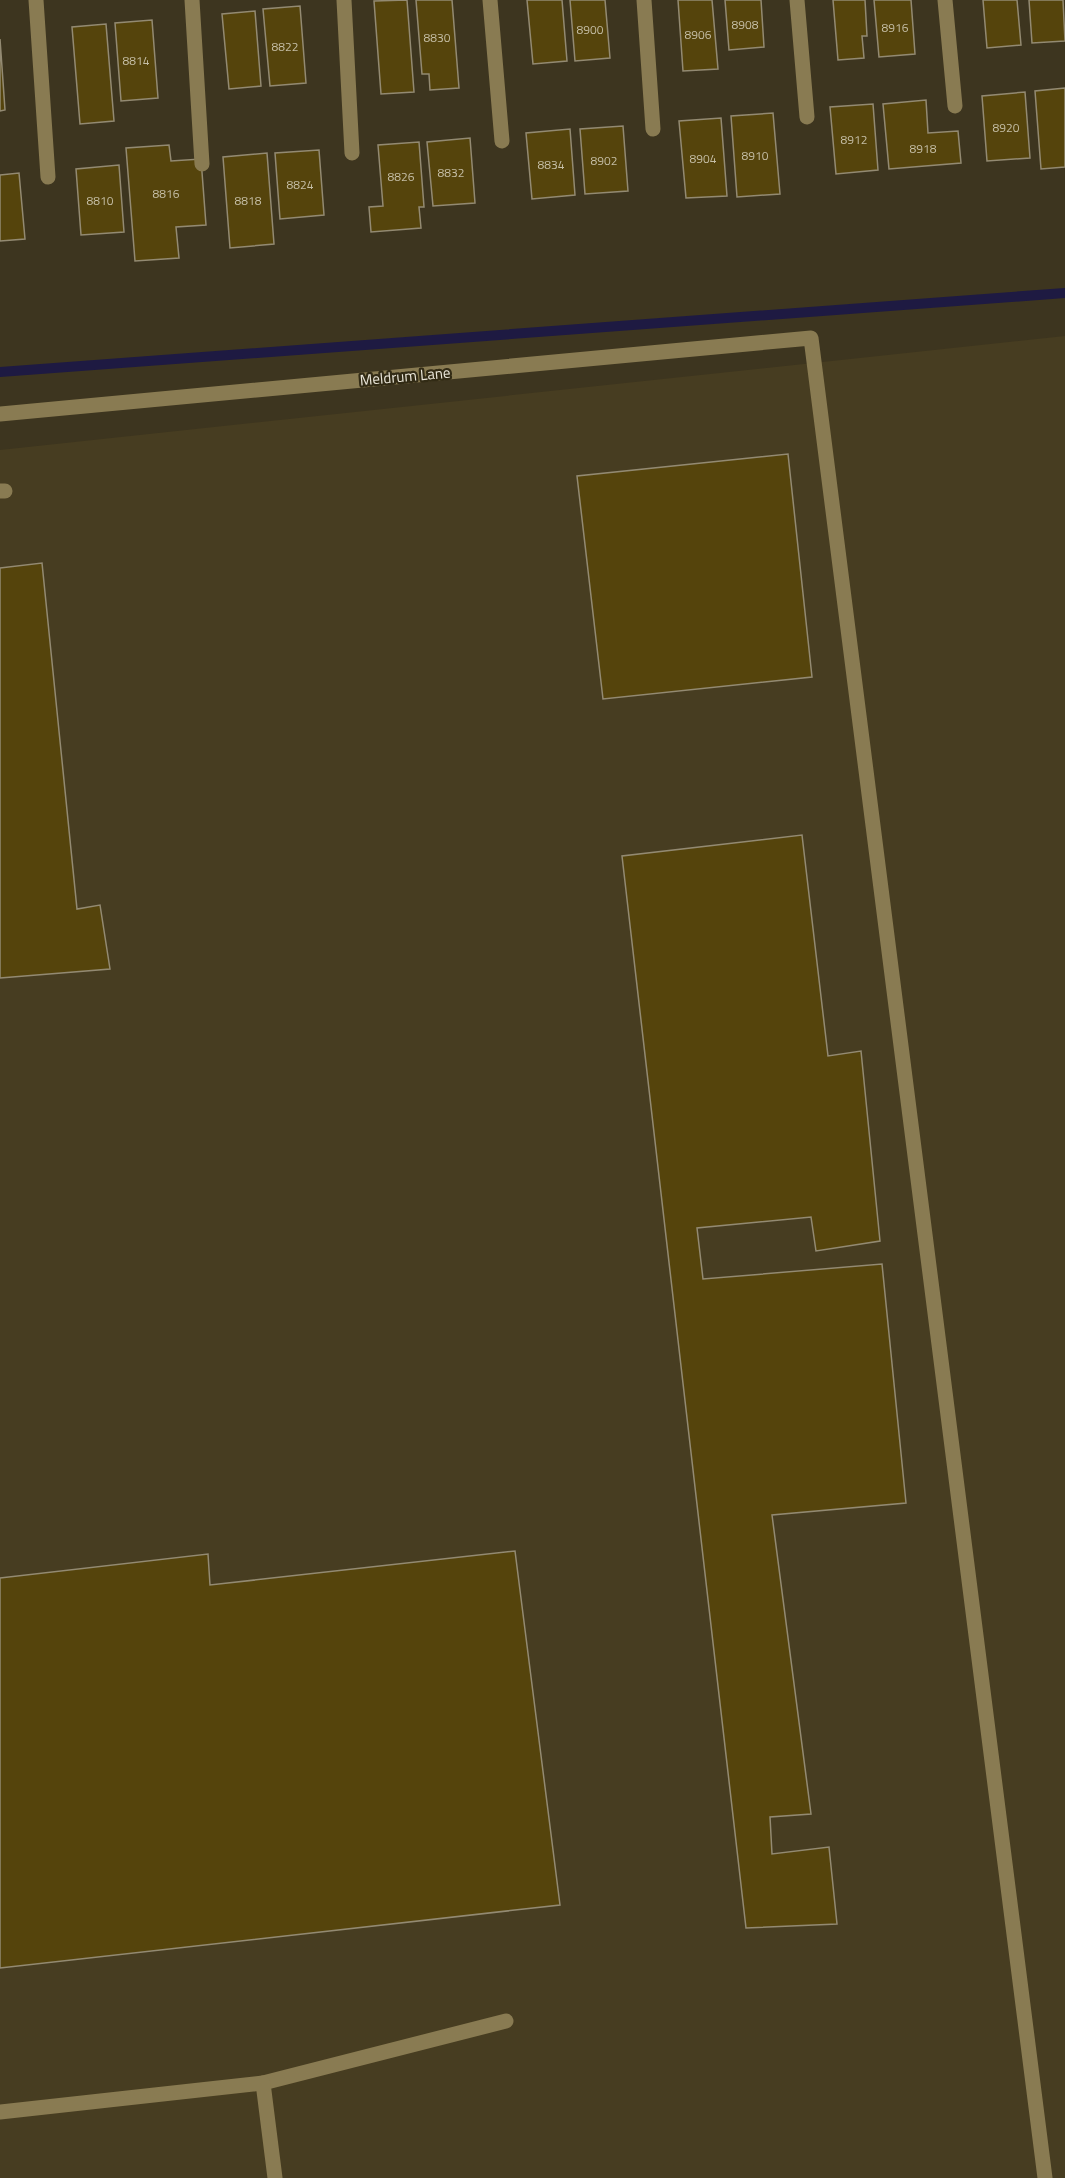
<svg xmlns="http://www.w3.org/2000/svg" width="1065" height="2178" viewBox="0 0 1065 2178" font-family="'Titillium Web',sans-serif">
	<rect width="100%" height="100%" fill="#3d351f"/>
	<path fill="#473d21" d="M1065 336V2178H0V450Z"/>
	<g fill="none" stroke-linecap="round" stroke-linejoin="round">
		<path stroke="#1e1a42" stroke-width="10" d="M0 372 1065 293"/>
	</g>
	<g fill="#55440c" stroke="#938a72" stroke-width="1.5">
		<path d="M407 0 414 92 381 94 374 1Z"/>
		<path d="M416 0H452L459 88 430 90 429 74H422Z"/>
		<path d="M527 0H562L567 61 533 64Z"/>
		<path d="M570 0H605L610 58 575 61Z"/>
		<path d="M678 0H712L718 69 683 71Z"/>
		<path d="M725 0H761L764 47 729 50Z"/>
		<path d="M833 0H865L867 36H862L864 58 838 60Z"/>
		<path d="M874 0H911L915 54 879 57Z"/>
		<path d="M983 0H1017L1021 45 987 48Z"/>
		<path d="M1029 0H1063L1065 41 1032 43Z"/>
		<path d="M300 6 306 83 270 86 263 9Z"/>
		<path d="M255 11 261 86 229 89 222 14Z"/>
		<path d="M152 20 158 98 121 101 115 23Z"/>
		<path d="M106 24 114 121 80 124 72 27Z"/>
		<path d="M0 39 5 110 0 111Z"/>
		<path d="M1065 88V167L1041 169 1035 91Z"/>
		<path d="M1025 92 1030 158 987 161 982 96Z"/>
		<path d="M926 100 928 133 958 131 961 163 889 169 883 104Z"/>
		<path d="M873 104 878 170 836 174 830 107Z"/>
		<path d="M773 113 780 194 737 197 731 116Z"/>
		<path d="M721 118 727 196 686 198 679 121Z"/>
		<path d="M623 126 628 191 585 194 580 129Z"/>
		<path d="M570 129 575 195 532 199 526 133Z"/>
		<path d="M470 138 475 203 433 206 427 142Z"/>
		<path d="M419 142 424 207H419L421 228 371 232 369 207 383 206 378 145Z"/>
		<path d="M169 145 171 161 201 159 206 225 176 227 179 258 135 261 126 148Z"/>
		<path d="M319 150 324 215 280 219 275 153Z"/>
		<path d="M267 153 274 244 230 248 223 157Z"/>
		<path d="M119 165 124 232 81 235 76 169Z"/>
		<path d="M19 173 25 239 0 241V175Z"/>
		<path d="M788 454 812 677 603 699 577 476Z"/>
		<path d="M42 563 77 909 100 905 110 969 0 978V568Z"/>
		<path d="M802 835 828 1056 861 1051 880 1241 816 1251 811 1217 697 1228 703 1279 882 1264 906 1503 772 1515 811 1814 770 1817 772 1854 829 1847 837 1924 746 1928 622 856Z"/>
		<path d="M515 1551 560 1905 0 1968V1578L208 1554 210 1585Z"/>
	</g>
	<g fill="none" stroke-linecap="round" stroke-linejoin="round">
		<g stroke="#897b52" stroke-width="15">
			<path d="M36 0 48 177"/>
			<path d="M192 0 202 164"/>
			<path d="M344 0 352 153"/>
			<path d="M490 0 502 141"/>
			<path d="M644 0 653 129"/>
			<path d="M797 0 807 117"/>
			<path d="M945 0 955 106"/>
			<path d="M0 414 811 338 1045 2178"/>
			<path d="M0 491H5"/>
			<path d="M263 2083 506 2021"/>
			<path d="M0 2112 263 2083 275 2178"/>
		</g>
	</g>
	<g text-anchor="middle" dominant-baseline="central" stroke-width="4.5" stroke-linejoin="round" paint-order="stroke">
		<g font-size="12" fill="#c5bea6">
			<text x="745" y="24">8908</text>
			<text x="895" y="27">8916</text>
			<text x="590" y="29">8900</text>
			<text x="698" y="34">8906</text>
			<text x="437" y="37">8830</text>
			<text x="285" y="46">8822</text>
			<text x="136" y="60">8814</text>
			<text x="1006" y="127">8920</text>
			<text x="854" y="139">8912</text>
			<text x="923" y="148">8918</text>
			<text x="755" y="155">8910</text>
			<text x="703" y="158">8904</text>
			<text x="604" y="160">8902</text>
			<text x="551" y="164">8834</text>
			<text x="451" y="172">8832</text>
			<text x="401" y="176">8826</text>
			<text x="300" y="184">8824</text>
			<text x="166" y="193">8816</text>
			<text x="100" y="200">8810</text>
			<text x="248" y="200">8818</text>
		</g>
		<g font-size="15" fill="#eae6d9" stroke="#322b15">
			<text transform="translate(405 376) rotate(-5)">Meldrum Lane</text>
		</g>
	</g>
</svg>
